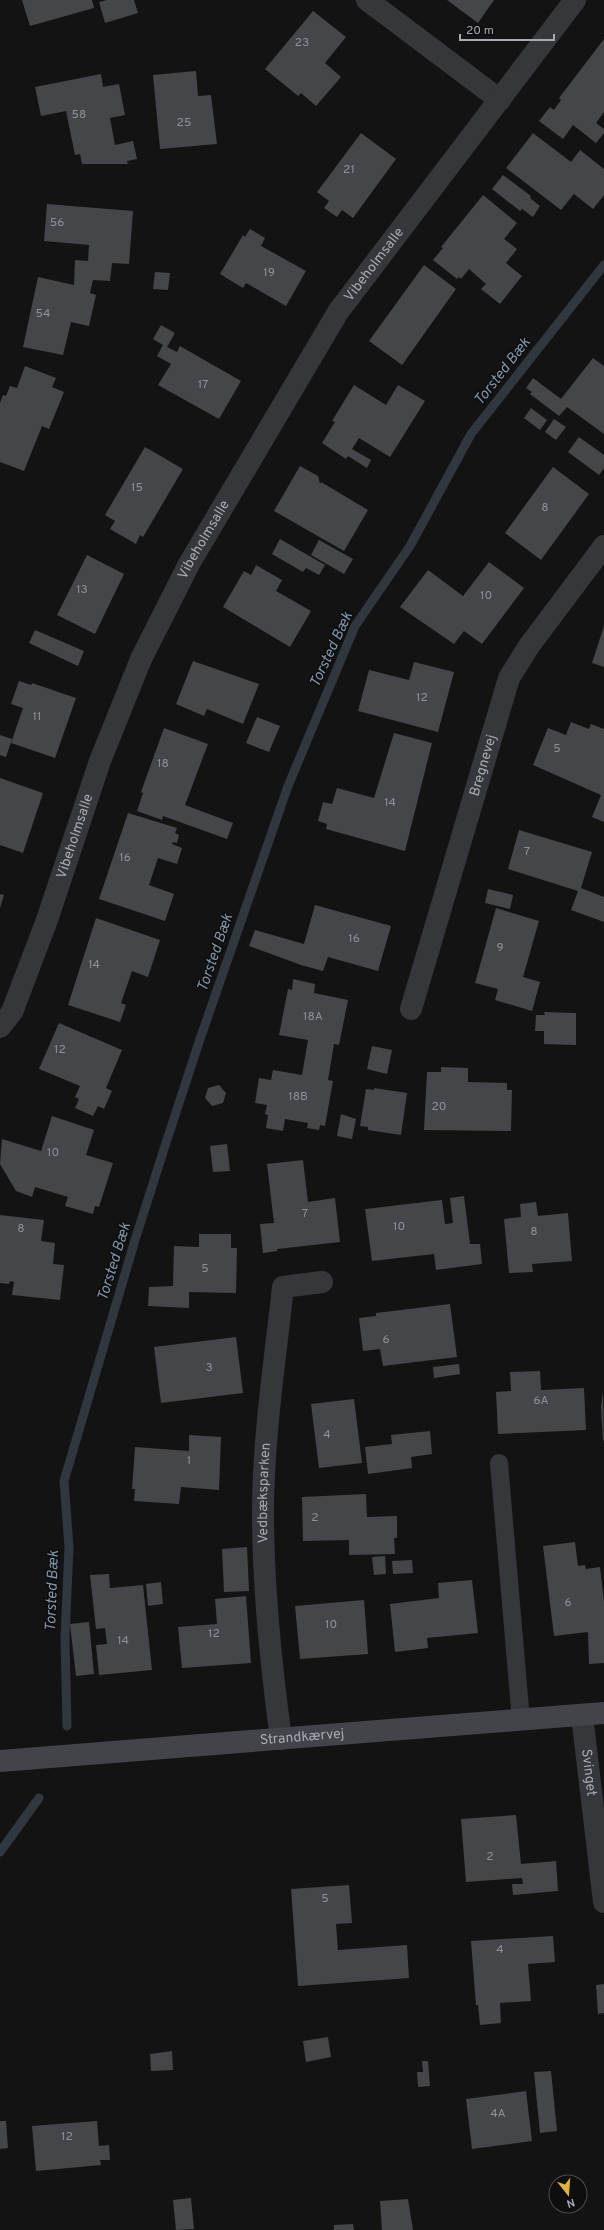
<svg xmlns="http://www.w3.org/2000/svg" width="604" height="2230" viewBox="0 0 604 2230" font-family="Overpass,sans-serif">
	<rect width="100%" height="100%" fill="#131314"/>
	<g fill="none" stroke-linecap="round" stroke-linejoin="round">
		<g stroke="#30373e" stroke-width="9">
			<path d="M67 1726 65 1638 69 1547 64 1481 135 1240 164 1149 199 1042 288 786 355 626 410 546 471 434 604 265"/>
			<path d="M0 1852 39 1798"/>
		</g>
	</g>
	<g fill="#454649">
		<path d="M22 0H92L94 8 30 26Z"/>
		<path d="M107 0H134L138 13 105 23 99 2Z"/>
		<path d="M447 0H494L478 23Z"/>
		<path d="M313 11 346 37 325 63 341 77 316 106 301 93 298 96 265 69Z"/>
		<path d="M604 39V112L596 123 604 129V133L596 143 573 125 563 139 539 121 550 107 554 110 561 100 559 98Z"/>
		<path d="M196 71 198 96 211 95 217 144 160 149 153 75Z"/>
		<path d="M101 74 103 87 119 84 125 115 110 118 115 145 133 141 137 159 127 161 128 164H82L80 154 75 155 66 111 41 116 35 87Z"/>
		<path d="M361 133 396 159 353 218 342 210 337 217 324 208 329 201 317 192Z"/>
		<path d="M533 133 571 162 580 150 604 169V195L593 209 574 194 561 210 506 168Z"/>
		<path d="M503 175 531 196 530 198 540 206 533 217 522 209 520 211 492 189Z"/>
		<path d="M483 195 517 223 504 239 517 249 506 263 522 276 500 304 481 289 486 284 469 269 461 279 459 277 457 279 433 260 443 248 441 247Z"/>
		<path d="M47 204 133 211 129 264 112 263 110 281 93 280 90 293 96 295 89 326 71 322 63 355 23 347 38 277 74 285 75 260 88 261 89 245 44 241Z"/>
		<path d="M250 229 265 238 261 246 306 271 286 306 246 283 243 288 220 274 243 235 245 237Z"/>
		<path d="M424 265 456 289 402 365 369 341Z"/>
		<path d="M155 272 170 273 168 290 153 289Z"/>
		<path d="M161 325 175 333 167 347 177 352 180 346 241 381 219 419 158 385 171 364 157 356 163 345 153 339Z"/>
		<path d="M593 358 604 366V434L567 407 559 416 530 394 532 392 526 388 533 378 561 399Z"/>
		<path d="M25 366 56 378 52 387 64 392 49 429 42 426 24 471 0 462V403L3 395 6 396 10 386 17 388Z"/>
		<path d="M354 385 386 405 398 385 425 401 390 457 359 438 352 449 371 460 367 468 348 456 346 459 322 443 335 422 332 421Z"/>
		<path d="M531 408 547 420 540 430 524 418Z"/>
		<path d="M554 419 566 427 556 440 545 432Z"/>
		<path d="M579 437 604 455V468L599 475 568 452Z"/>
		<path d="M145 447 183 469 143 537 140 535 136 544 110 529 115 521 105 515Z"/>
		<path d="M300 466 318 476 320 484 321 482 368 510 344 551 274 511Z"/>
		<path d="M553 467 589 494 541 560 505 533Z"/>
		<path d="M280 539 325 565 319 575 306 568 303 572 272 554Z"/>
		<path d="M319 540 353 559 344 574 311 555Z"/>
		<path d="M87 555 124 574 95 634 57 615Z"/>
		<path d="M489 562 524 588 482 644 464 631 454 644 400 607 428 570 463 596Z"/>
		<path d="M256 565 282 580 276 591 311 611 290 647 223 607 244 571 251 575Z"/>
		<path d="M604 626V667L592 663Z"/>
		<path d="M35 630 84 651 78 666 29 643Z"/>
		<path d="M193 661 259 684 243 724 207 709 204 716 176 704Z"/>
		<path d="M414 662 454 672 438 732 358 711 369 670 409 680Z"/>
		<path d="M19 681 31 685 32 683 76 698 55 758 11 743 23 708 11 704Z"/>
		<path d="M257 717 280 726 269 752 246 743Z"/>
		<path d="M571 722 589 729 591 724 604 729V822L592 817 601 795 533 765 548 728 566 735Z"/>
		<path d="M164 728 208 744 185 805 233 823 227 839 163 816 162 820 137 811 143 793 141 792Z"/>
		<path d="M394 733 432 743 405 851 326 829 327 824 318 821 323 802 332 804 337 788 374 798Z"/>
		<path d="M0 735 12 739 6 757 0 755Z"/>
		<path d="M0 778 43 793 23 853 0 845Z"/>
		<path d="M128 813 177 828 175 833 179 835 177 843 173 842 172 844 182 848 177 864 158 858 149 885 174 894 165 921 99 899Z"/>
		<path d="M519 830 592 852 581 888 604 897V922L571 910 578 891 508 869Z"/>
		<path d="M488 889 513 895 510 909 485 903Z"/>
		<path d="M0 894 4 895 0 908Z"/>
		<path d="M315 905 391 926 378 971 328 957 323 971 301 965 249 946 255 930 304 944Z"/>
		<path d="M496 908 539 921 523 977 540 982 532 1011 495 1000 498 989 475 983Z"/>
		<path d="M96 918 160 940 148 977 132 971 121 1003 126 1005 120 1022 68 1005Z"/>
		<path d="M293 979 315 984 314 993 348 1000 339 1045 334 1044 328 1080 333 1081 325 1126 320 1125 319 1130 307 1128 308 1123 285 1119 283 1131 266 1128 268 1115 265 1114 267 1105 255 1103 259 1078 271 1080 273 1070 302 1075 308 1040 279 1035 288 989 292 990Z"/>
		<path d="M544 1012 576 1013V1045L544 1044V1031H535L536 1015H545Z"/>
		<path d="M59 1023 122 1050 106 1088 112 1091 104 1109 98 1106 93 1116 75 1108 79 1099 75 1097 80 1086 39 1069Z"/>
		<path d="M372 1046 392 1050 387 1074 367 1069Z"/>
		<path d="M441 1067 468 1068V1082L507 1083V1090H512L511 1131 424 1130 427 1072H441Z"/>
		<path d="M219 1085 226 1093 223 1103 212 1106 205 1098 208 1088Z"/>
		<path d="M374 1088 407 1093 401 1135 368 1130V1127L360 1126 366 1089 374 1090Z"/>
		<path d="M341 1114 356 1119 352 1139 337 1136Z"/>
		<path d="M52 1116 94 1130 86 1155 113 1163 99 1207 95 1206 93 1214 65 1206 68 1197 35 1187 32 1197 16 1191 0 1164 2 1139 41 1151Z"/>
		<path d="M227 1144 230 1171 213 1172 210 1146Z"/>
		<path d="M303 1160 308 1202 335 1198 340 1242 277 1249V1251L263 1253 260 1224 274 1223 267 1164Z"/>
		<path d="M464 1196 470 1244H480L482 1264 436 1270 434 1254 372 1261 365 1209 442 1200 445 1224 453 1223 450 1198Z"/>
		<path d="M536 1202 538 1216 568 1213 572 1261 532 1264 533 1272 509 1273 504 1219 521 1217 520 1204Z"/>
		<path d="M0 1215 44 1220 41 1241 55 1243 53 1264 64 1265 60 1300 12 1295 14 1282 10 1281 9 1284 0 1283Z"/>
		<path d="M199 1234H231V1248H237L236 1293 189 1292V1308L148 1306 149 1287 173 1286 174 1246 199 1247Z"/>
		<path d="M450 1304 457 1357 383 1366 380 1349 363 1351 359 1318 376 1316V1313Z"/>
		<path d="M236 1337 243 1393 161 1403 154 1347Z"/>
		<path d="M459 1364 460 1374 434 1378 433 1367Z"/>
		<path d="M540 1371 541 1390 584 1388 586 1430 498 1434 496 1392 511 1391 510 1372Z"/>
		<path d="M603 1391 604 1440 603 1441 601 1407Z"/>
		<path d="M354 1399 362 1463 319 1468 311 1404Z"/>
		<path d="M430 1431 432 1454 411 1457 412 1468 368 1474 365 1447 392 1444 391 1435Z"/>
		<path d="M189 1435 221 1437 219 1490 181 1487 179 1504 134 1501 135 1489H132L135 1447 189 1451Z"/>
		<path d="M366 1494 367 1517 397 1516V1538H394L395 1554 349 1555V1540L303 1541 302 1497Z"/>
		<path d="M575 1542 578 1566 585 1565 586 1569 600 1567 604 1602V1663L589 1664 588 1632 554 1636 543 1546Z"/>
		<path d="M247 1547 249 1591 224 1592 222 1549Z"/>
		<path d="M385 1556 386 1574 374 1575 372 1557Z"/>
		<path d="M412 1560 413 1573 393 1574 392 1561Z"/>
		<path d="M109 1574 110 1588 143 1585 152 1670 99 1675 96 1645 107 1644 105 1628 96 1629 90 1575Z"/>
		<path d="M472 1580 478 1633 427 1638 428 1648 395 1652 390 1604 439 1598 438 1583Z"/>
		<path d="M161 1582 163 1604 148 1606 146 1584Z"/>
		<path d="M246 1596 251 1663 182 1668 178 1627 217 1624 215 1599Z"/>
		<path d="M364 1600 368 1654 300 1659 295 1606Z"/>
		<path d="M89 1622 94 1674 76 1676 70 1624Z"/>
		<path d="M516 1815 521 1864 556 1861 558 1891 513 1895 512 1884H523L522 1878 466 1882 461 1819Z"/>
		<path d="M349 1885 352 1923 336 1924 338 1950 407 1945 409 1978 298 1986 291 1889Z"/>
		<path d="M553 1936 555 1962 528 1964 531 2001 500 2003 501 2023 480 2025 478 2005H476L471 1941Z"/>
		<path d="M604 1984V2013L598 2014 596 1985Z"/>
		<path d="M328 2037 331 2057 306 2062 303 2041Z"/>
		<path d="M172 2051 173 2070 151 2071 150 2054Z"/>
		<path d="M422 2061H428L430 2086 418 2087 417 2072H423Z"/>
		<path d="M551 2071 557 2131 540 2133 534 2072Z"/>
		<path d="M526 2091 532 2141 472 2149 466 2099Z"/>
		<path d="M0 2121H6L8 2148 0 2149Z"/>
		<path d="M97 2121 99 2146 109 2145 110 2160H100L101 2165 36 2171 32 2126Z"/>
		<path d="M191 2198 194 2229 176 2230 173 2200Z"/>
		<path d="M408 2199 413 2230H382L380 2201Z"/>
		<path d="M353 2224 354 2230H334V2225Z"/>
	</g>
	<g fill="none" stroke-linecap="round" stroke-linejoin="round">
		<path stroke="#36373b" stroke-width="18" d="M499 1463 521 1721"/>
		<g stroke="#36373b" stroke-width="22">
			<path d="M367 0 500 100"/>
			<path id="s1" d="M411 1009 509 678 529 646 604 546"/>
			<path id="s2" d="M0 1027 12 1012 47 920 100 761 141 659 189 564 338 312 575 0"/>
			<path id="s3" d="M582 1715 604 1902"/>
			<path id="s4" d="M281 1739C271 1665 263 1588 263 1513 263 1438 275 1361 283 1287L322 1282"/>
		</g>
		<path stroke="#434449" stroke-width="22" id="s5" d="M0 1761 604 1713"/>
	</g>
	<g text-anchor="middle" dominant-baseline="central" stroke-width="3.5" stroke-linejoin="round" paint-order="stroke">
		<g font-size="12" fill="#8e9198">
			<text x="302" y="43">23</text>
			<text x="79" y="115">58</text>
			<text x="184" y="123">25</text>
			<text x="349" y="170">21</text>
			<text x="57" y="223">56</text>
			<text x="269" y="273">19</text>
			<text x="43" y="314">54</text>
			<text x="203" y="385">17</text>
			<text x="137" y="488">15</text>
			<text x="545" y="508">8</text>
			<text x="82" y="590">13</text>
			<text x="486" y="596">10</text>
			<text x="422" y="698">12</text>
			<text x="37" y="717">11</text>
			<text x="557" y="749">5</text>
			<text x="163" y="764">18</text>
			<text x="390" y="803">14</text>
			<text x="527" y="852">7</text>
			<text x="125" y="858">16</text>
			<text x="354" y="939">16</text>
			<text x="500" y="948">9</text>
			<text x="94" y="965">14</text>
			<text x="313" y="1017">18A</text>
			<text x="60" y="1050">12</text>
			<text x="298" y="1097">18B</text>
			<text x="439" y="1107">20</text>
			<text x="53" y="1153">10</text>
			<text x="305" y="1214">7</text>
			<text x="399" y="1227">10</text>
			<text x="21" y="1229">8</text>
			<text x="534" y="1232">8</text>
			<text x="205" y="1269">5</text>
			<text x="386" y="1340">6</text>
			<text x="209" y="1368">3</text>
			<text x="541" y="1401">6A</text>
			<text x="327" y="1435">4</text>
			<text x="189" y="1461">1</text>
			<text x="315" y="1518">2</text>
			<text x="568" y="1603">6</text>
			<text x="331" y="1625">10</text>
			<text x="214" y="1634">12</text>
			<text x="123" y="1641">14</text>
			<text x="490" y="1857">2</text>
			<text x="325" y="1899">5</text>
			<text x="500" y="1950">4</text>
			<text x="498" y="2114">4A</text>
			<text x="67" y="2137">12</text>
		</g>
		<g font-size="14" fill="#a6aab3" stroke="#0e0e0f">
			<text stroke="none"><textPath href="#s2" startOffset="854">Vibeholmsalle</textPath></text>
			<text stroke="none"><textPath href="#s2" startOffset="530">Vibeholmsalle</textPath></text>
			<text stroke="none"><textPath href="#s1" startOffset="254">Bregnevej</textPath></text>
			<text stroke="none"><textPath href="#s2" startOffset="206">Vibeholmsalle</textPath></text>
			<text stroke="none"><textPath href="#s4" startOffset="247">Vedbæksparken</textPath></text>
			<text stroke="none"><textPath href="#s5" startOffset="303">Strandkærvej</textPath></text>
			<text stroke="none"><textPath href="#s3" startOffset="58">Svinget</textPath></text>
		</g>
		<g font-size="15" font-style="italic" fill="#8195ab" stroke="#0e0e0f">
			<text transform="translate(503 372) rotate(-52)">Torsted Bæk</text>
			<text transform="translate(332 650) rotate(-65)">Torsted Bæk</text>
			<text transform="translate(216 953) rotate(-71)">Torsted Bæk</text>
			<text transform="translate(115 1262) rotate(-73)">Torsted Bæk</text>
			<text transform="translate(53 1591) rotate(-88)">Torsted Bæk</text>
		</g>
	</g>
	<g transform="translate(568 2194) rotate(163)"><circle r="19" fill="#0e0e0f" stroke="#4b4c51"/>
	<path d="M0-3L7 15L0 10L-7 15Z" fill="#ddb143"/>
	<text y="-6" font-size="11" font-weight="bold" text-anchor="middle" fill="#a6aab3">N</text>
	</g>
	<path d="M460 34v6h94v-6" fill="none" stroke="#a6aab3" stroke-width="2"/>
	<text x="466" y="34" font-size="12" fill="#a6aab3" stroke="#0e0e0f" stroke-width="3" paint-order="stroke">20 m</text>
</svg>
